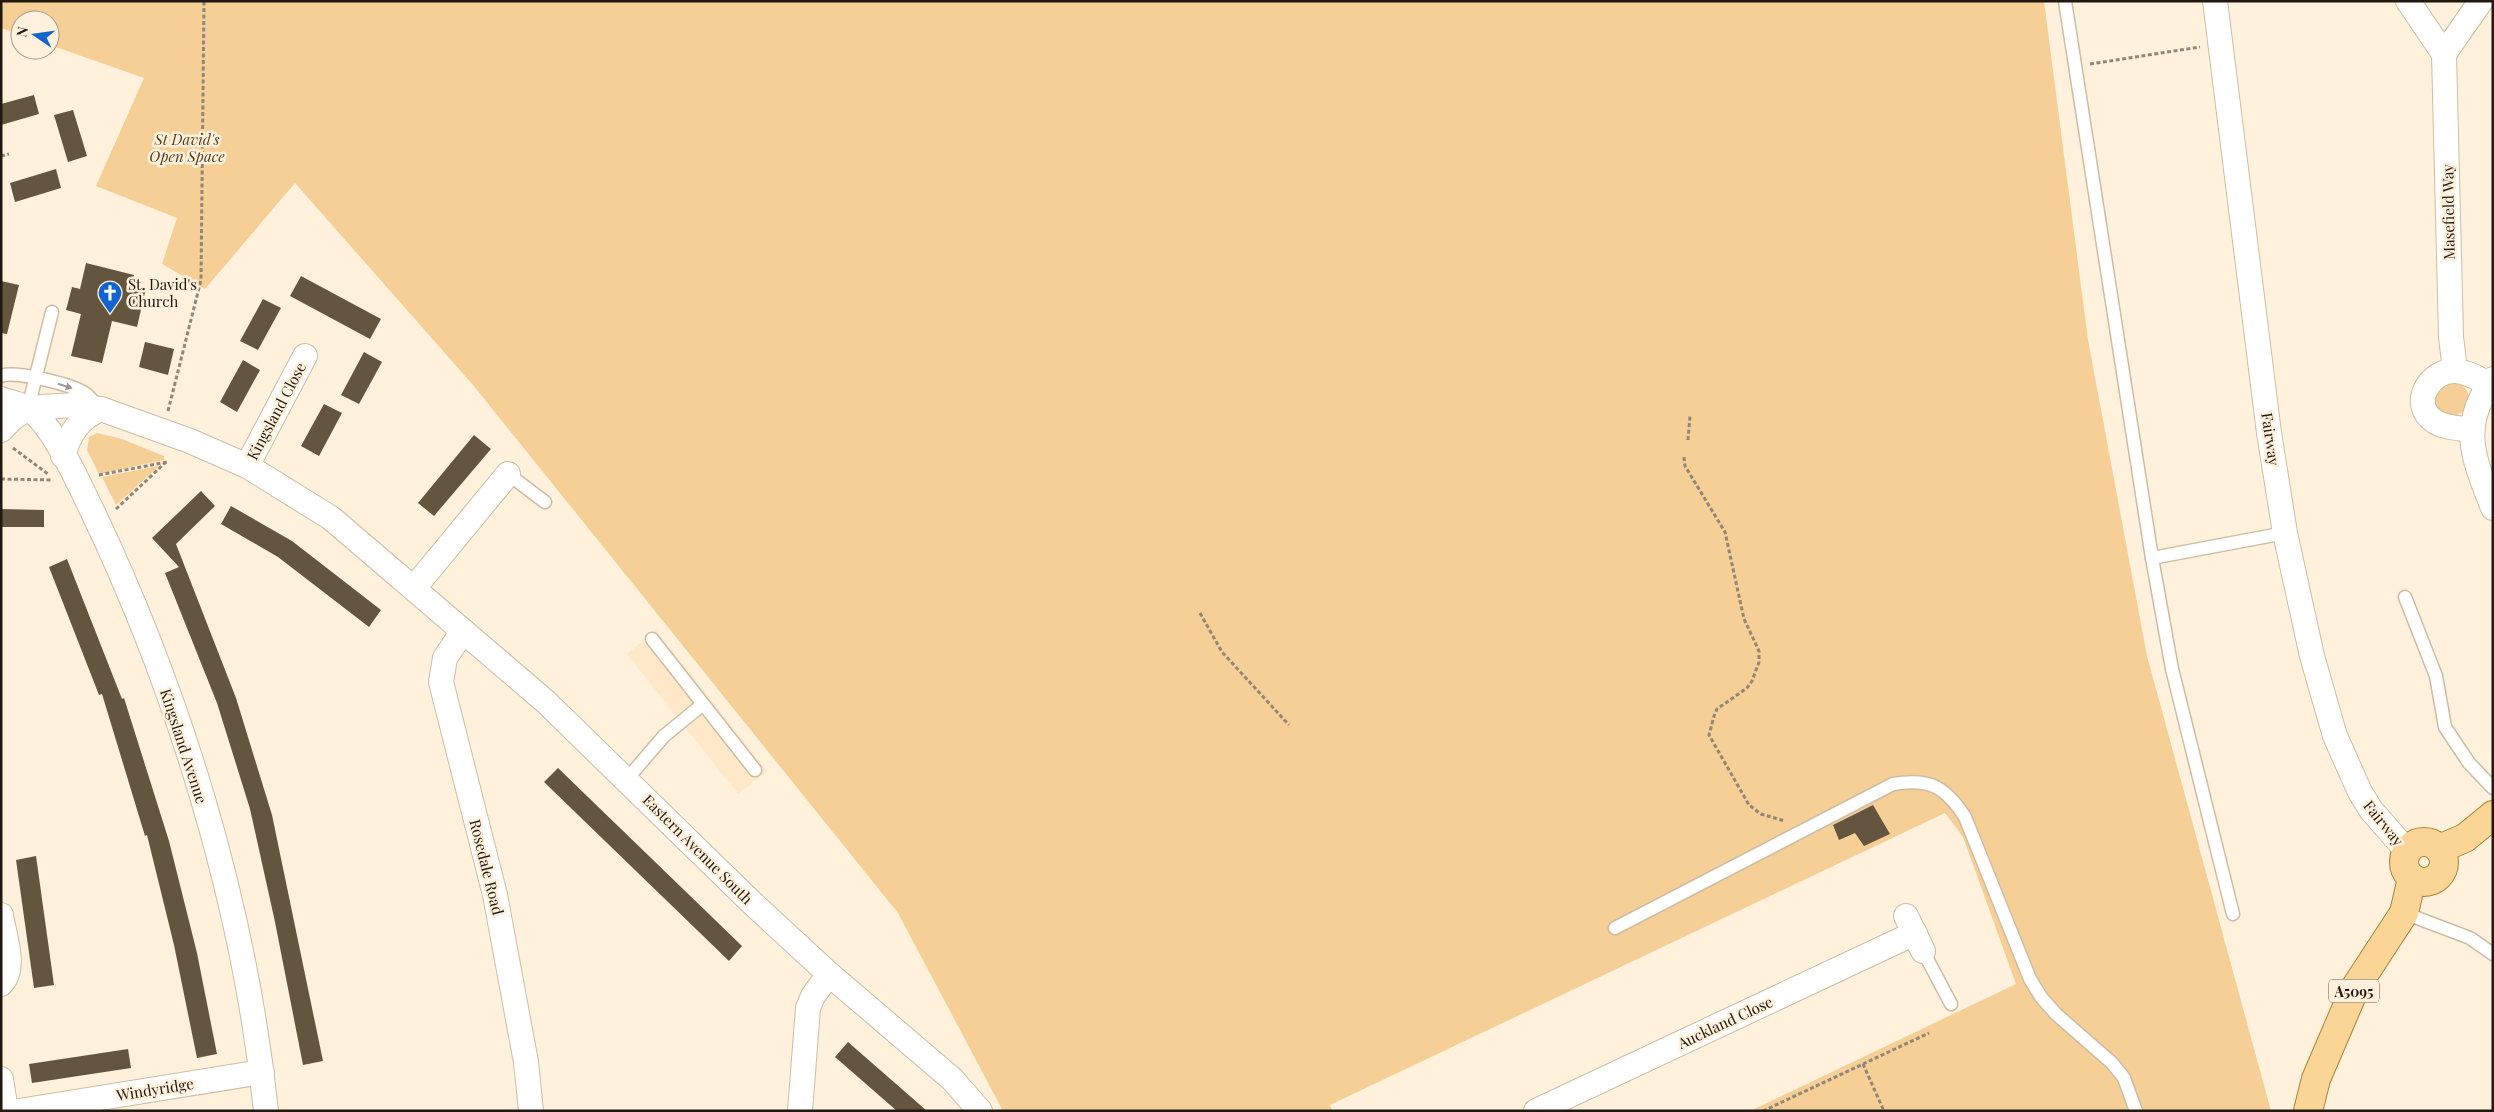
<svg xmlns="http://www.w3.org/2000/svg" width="2494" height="1112" viewBox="0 0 2494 1112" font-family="'Playfair Display',serif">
	<rect width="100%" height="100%" fill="#fff1dc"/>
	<path fill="#fee8c7" d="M656 630 767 771 738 794 627 654Z"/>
	<g fill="#f5cf95">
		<path d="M1 1H2044L2088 340 2147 656 2271 1111H1750L2016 984 1963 837 1945 813 1330 1105 1332 1111H1003L898 913 473 385 295 183 205 289 162 264 177 218 96 186 144 78 50 45V20H20V34L1 28Z"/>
		<circle cx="2452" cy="399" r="17"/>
		<path d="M97 433 122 439 164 456V460L99 474 87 450 89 437Z"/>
		<path d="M158 466V467L116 505 102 477Z"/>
	</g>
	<g fill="#64553f">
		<path d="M34 95 39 114 1 125V104Z"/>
		<path d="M73 110 87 156 68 162 54 115Z"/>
		<path d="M56 169 61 188 15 202 10 183Z"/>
		<path d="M86 263 134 275 132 284 146 288 137 327 112 321 102 363 71 356 81 314 66 310 72 287 80 289Z"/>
		<path d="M301 276 381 319 370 339 290 296Z"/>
		<path d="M1 281 19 285 7 334 1 333Z"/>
		<path d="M263 299 281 308 258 350 240 341Z"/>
		<path d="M145 342 174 349 168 375 139 367Z"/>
		<path d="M364 352 382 362 359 404 341 395Z"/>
		<path d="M243 360 260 370 237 412 220 402Z"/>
		<path d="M324 404 342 413 319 456 301 446Z"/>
		<path d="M474 435 491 449 434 516 418 503Z"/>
		<path d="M201 491 215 506 176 544 236 698 272 815 323 1061 303 1065 275 922 250 809 217 703 165 573 179 567 152 538Z"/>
		<path d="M231 506 292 541 381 610 369 627 278 557 221 524Z"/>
		<path d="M1 509 44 510V527H1Z"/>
		<path d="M67 559 122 699 124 698 169 841 197 953 217 1054 197 1058 174 945 147 835 145 836 102 694 99 695 49 567Z"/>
		<path d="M558 768 742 946 729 961 544 782Z"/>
		<path d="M1873 805 1890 834 1864 846 1855 833 1839 840 1833 825Z"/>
		<path d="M36 856 54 985 34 988 16 860Z"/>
		<path d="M848 1042 927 1111H897L835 1057Z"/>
		<path d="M128 1049 131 1068 32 1083 29 1064Z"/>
	</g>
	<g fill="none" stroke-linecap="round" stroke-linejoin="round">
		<defs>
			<g id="service">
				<path d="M2065 1 2152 558 2172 669 2233 914"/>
				<path d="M1 376C15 370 74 385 86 394 90 397 94 402 97 406"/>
				<path d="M28 408 52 312"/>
				<path d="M508 474 545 502"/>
				<path d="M2152 558 2285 533"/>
				<path d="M2405 597 2436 676 2445 727 2469 763 2493 788"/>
				<path d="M652 639 755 770"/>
				<path d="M627 779 664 736 703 704"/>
				<path d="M2404 913 2470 938 2493 954"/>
				<path d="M1615 928 1893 784C1929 778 1945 786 1965 817L2030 979 2041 997 2056 1014 2112 1063 2124 1078 2136 1111"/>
				<path d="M1923 951 1951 1004"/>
			</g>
			<g id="minor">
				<path d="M2215 1 2269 433 2285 533 2312 656 2335 736 2360 792 2371 810 2407 851"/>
				<path d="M2408 1 2444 54 2451 337 2455 370"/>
				<path d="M2444 54 2481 1"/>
				<path d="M2493 379C2458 427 2474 459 2493 508"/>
				<path d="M1 399C9 402 20 404 27 408 51 421 76 478 88 502 179 690 244 903 266 1111"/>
				<path d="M1 430 13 418 28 408 74 405 101 409 190 441 247 466 331 518 546 702 750 901 829 974 952 1079 980 1111"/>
				<path d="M2472 430C2460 428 2444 428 2434 421 2409 404 2430 369 2456 371 2468 372 2479 379 2489 384"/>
				<path d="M63 456C69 434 79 418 101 409"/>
				<path d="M247 466 305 356"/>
				<path d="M414 588 508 474"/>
				<path d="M463 631 445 658 441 682 495 895 526 1062 531 1111"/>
				<path d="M1 915C4 935 17 968 1 984"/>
				<path d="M1906 916 1923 951"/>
				<path d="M1 1079 6 1111"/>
				<path d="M19 1111 262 1072"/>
				<path d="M800 1111 808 1008 813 996 829 974"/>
				<path d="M1536 1111 1915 933"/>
			</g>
			<g id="primary">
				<circle cx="2424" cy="862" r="20"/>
				<path d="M2439 849 2465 838 2493 815"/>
				<path d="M2308 1111 2316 1079 2355 988 2404 913 2412 878"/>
			</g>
		</defs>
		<use href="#service" stroke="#cdbca3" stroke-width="15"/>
		<use href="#minor" stroke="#cdbca3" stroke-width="26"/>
		<use href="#primary" stroke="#ab8139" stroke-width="30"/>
		<g stroke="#918777" stroke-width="3" stroke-dasharray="4 2.5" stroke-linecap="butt">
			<path d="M2090 64 2200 47"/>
			<path d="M1 156 9 154"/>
			<path d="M168 411 201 280 204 1"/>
			<path d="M1688 440 1690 416"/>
			<path d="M13 448 48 474"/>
			<path d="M1684 457 1685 466 1725 532 1744 619 1759 651V662L1752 681 1747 688 1717 709 1714 716 1709 735 1749 805 1761 814 1785 821"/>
			<path d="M99 475 167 462"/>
			<path d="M1 479 53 480"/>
			<path d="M116 509 166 462"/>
			<path d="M1200 613 1222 652 1289 725"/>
			<path d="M1863 1064 1884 1111"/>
			<path d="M1763 1111 1929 1033"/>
		</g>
		<use href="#service" stroke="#fff" stroke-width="12"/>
		<use href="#minor" stroke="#fff" stroke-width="24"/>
		<use href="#primary" stroke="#fad596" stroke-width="28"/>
	</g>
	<defs><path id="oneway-solid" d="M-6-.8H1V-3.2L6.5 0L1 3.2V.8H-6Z" transform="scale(1.25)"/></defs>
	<use fill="#9a9893" href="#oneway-solid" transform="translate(65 386) rotate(18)"/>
	<defs>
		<symbol id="church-pin" viewBox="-11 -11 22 30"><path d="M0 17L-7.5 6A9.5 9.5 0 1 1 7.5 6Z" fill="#1264ce" stroke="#fff1dc"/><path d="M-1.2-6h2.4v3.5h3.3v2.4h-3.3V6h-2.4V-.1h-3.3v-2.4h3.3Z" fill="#fff"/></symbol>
	</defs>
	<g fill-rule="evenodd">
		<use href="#church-pin" x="96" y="279" width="28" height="38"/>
	</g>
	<g text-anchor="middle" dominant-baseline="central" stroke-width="5" stroke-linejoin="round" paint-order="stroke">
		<rect fill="#fff1dc" stroke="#625a4c" stroke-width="1" x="2329" y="979.5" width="50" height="23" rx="4"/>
		<g font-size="14" font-weight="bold" fill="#1f190f">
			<text x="2354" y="991">A5095</text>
		</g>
		<g font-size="15" font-style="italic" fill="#55401e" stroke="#fff1dc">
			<text x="187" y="139">St David's<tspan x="187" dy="17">Open Space</tspan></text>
		</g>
		<g font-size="15" fill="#1f190f" stroke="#fff1dc">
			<text transform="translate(2448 212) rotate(-91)">Masefield Way</text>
			<text transform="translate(276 411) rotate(-62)">Kingsland Close</text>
			<text transform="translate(2271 439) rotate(82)">Fairway</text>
			<text transform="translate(184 746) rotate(72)">Kingsland Avenue</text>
			<text transform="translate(2384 823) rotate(51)">Fairway</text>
			<text transform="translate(698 849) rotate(45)">Eastern Avenue South</text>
			<text transform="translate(487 867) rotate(76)">Rosedale Road</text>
			<text transform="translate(1725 1022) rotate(-25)">Auckland Close</text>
			<text transform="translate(155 1089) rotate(-9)">Windyridge</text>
		</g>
		<g font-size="15" fill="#1f190f" stroke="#fff1dc" text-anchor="start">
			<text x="128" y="284">St. David's<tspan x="128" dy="17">Church</tspan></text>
		</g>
	</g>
	<rect width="2494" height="1112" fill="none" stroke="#1f190f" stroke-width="5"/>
	<g transform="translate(35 35) rotate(283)"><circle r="24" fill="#fff1dc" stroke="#a59b8a"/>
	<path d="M0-4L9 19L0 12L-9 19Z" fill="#1264ce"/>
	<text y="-8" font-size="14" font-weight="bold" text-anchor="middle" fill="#1f190f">N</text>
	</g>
</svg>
